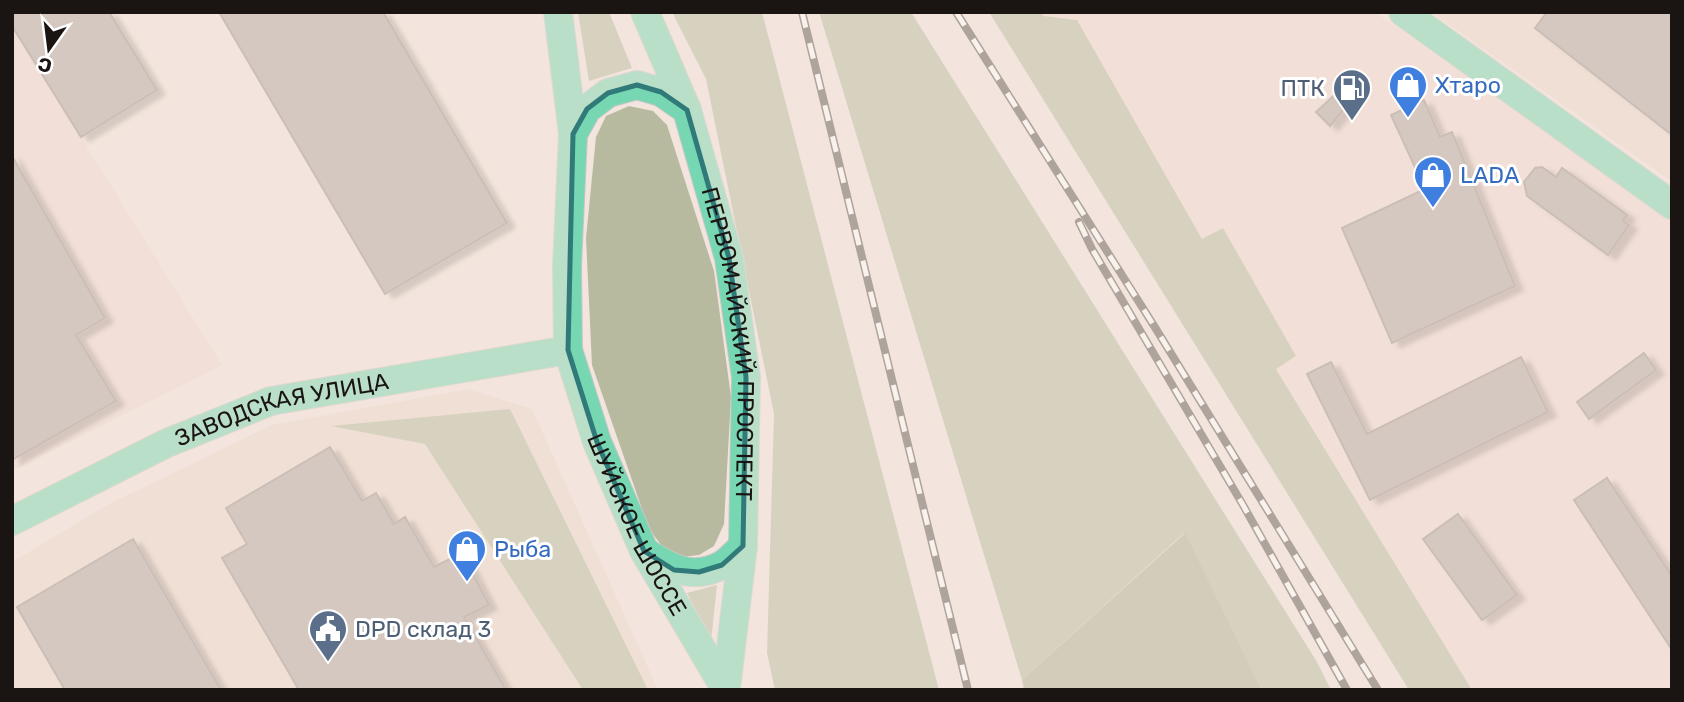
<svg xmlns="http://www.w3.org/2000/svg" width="1684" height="702" viewBox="0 0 1684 702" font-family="Rubik,sans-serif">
	<defs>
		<filter id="shadow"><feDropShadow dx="8" dy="4.5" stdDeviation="2" flood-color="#0004"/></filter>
	</defs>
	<rect width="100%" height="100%" fill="#f3e5dd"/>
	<g fill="#f1d8d1">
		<path d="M1040 12H1375L1672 220V690H1472L1276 368 1296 357 1223 228 1203 240 1077 20 1043 16Z"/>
		<path d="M12 26 222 365 12 471Z"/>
	</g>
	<g fill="#ecd7cb">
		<path d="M1431 12H1672V182Z"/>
		<path d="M468 389 532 409 658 690H12V562L109 504 272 425Z"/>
	</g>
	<g fill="#b7ba9e">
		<path d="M578 12H609L632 68 589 81Z"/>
		<path d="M672 12H762L939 690H775L767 653 774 414 706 79Z"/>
		<path d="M819 12H911L1317 662 1331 690H1262L1184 533 1022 680Z"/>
		<path d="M989 12H1040L1044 16 1077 20 1202 239 1223 228 1296 356 1276 369 1472 690H1409Z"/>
		<path d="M629 106 653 111 667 125 714 271 731 397 724 524 714 546 699 555 681 557 665 550 649 529 592 365 586 238 596 137 606 116Z"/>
		<path d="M510 409 648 690H583L425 444 331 426Z"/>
		<path d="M717 585 711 642 687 593Z"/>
	</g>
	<path fill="#abae90" d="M1185 533 1262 690H1024L1022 680Z"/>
	<g fill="#b2a59e" stroke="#9a8e87" stroke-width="2" filter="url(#shadow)">
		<path d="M12 12H109L157 90 81 137 12 26Z"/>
		<path d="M219 12H383L507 223 385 294Z"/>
		<path d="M1547 12H1672V135L1535 28Z"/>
		<path d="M1341 89 1352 99 1330 126 1316 112Z"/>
		<path d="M1424 100 1440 137 1452 132 1515 286 1392 343 1342 228 1425 189 1391 115Z"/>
		<path d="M12 156 105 318 76 335 116 401 12 460Z"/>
		<path d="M1542 167 1556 177 1562 168 1627 215 1623 221 1629 225 1608 255 1527 196 1524 182 1535 168Z"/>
		<path d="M1644 353 1656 370 1589 419 1577 402Z"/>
		<path d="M1521 357 1548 412 1370 500 1307 374 1331 362 1367 434Z"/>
		<path d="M330 447 362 501 376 493 394 524 405 517 434 567 462 553 489 605 464 617 506 690H299L222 558 247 544 226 508Z"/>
		<path d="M1607 478 1672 576V650L1574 500Z"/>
		<path d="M1458 514 1517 595 1482 620 1423 539Z"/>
		<path d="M133 539 221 690H65L17 607Z"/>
	</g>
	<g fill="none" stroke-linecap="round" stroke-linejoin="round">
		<defs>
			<g id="major">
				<path id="s1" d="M558 12 573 134 567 266 568 350 597 442 644 551 726 690"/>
				<path id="s2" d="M645 12 687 110 729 258 746 377 743 546 726 689"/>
				<path d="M1403 12 1672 205"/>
				<path d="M573 134 587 109 608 93 637 85 661 92 687 110"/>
				<path id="s3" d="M12 521 167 443 271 401 568 350"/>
				<path d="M647 553C670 568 693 581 722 565 729 561 737 552 743 546"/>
			</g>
		</defs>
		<use href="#major" stroke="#c8c7c6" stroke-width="30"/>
		<use href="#major" stroke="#76d7b2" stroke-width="28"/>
		<defs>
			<g id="rail">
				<path d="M802 12 968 690"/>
				<path d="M956 12 1156 329 1378 690"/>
				<path d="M1079 222 1092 249 1243 505 1347 690"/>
			</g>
		</defs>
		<use href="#rail" stroke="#5c5551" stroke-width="8"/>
		<use href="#rail" stroke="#fff" stroke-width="5" stroke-dasharray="16" stroke-linecap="butt"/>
	</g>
	<path d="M0 0H1684V702H0ZM637 85 661 92 687 110 729 258 746 377 743 546 722 565 699 572 674 570 644 551 597 442 568 350 573 134 587 109 608 93Z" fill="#f3e5dd" fill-opacity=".55" fill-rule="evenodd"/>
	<path fill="none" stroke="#317a7a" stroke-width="5" stroke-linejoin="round" d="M637 85 661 92 687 110 729 258 746 377 743 546 722 565 699 572 674 570 644 551 597 442 568 350 573 134 587 109 608 93Z"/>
	<defs>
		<symbol id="shop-pin" viewBox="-11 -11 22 30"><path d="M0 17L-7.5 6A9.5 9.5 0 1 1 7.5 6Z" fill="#3f7fe0" stroke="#fff"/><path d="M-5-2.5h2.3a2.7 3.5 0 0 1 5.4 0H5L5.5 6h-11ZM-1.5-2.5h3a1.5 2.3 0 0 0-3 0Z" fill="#fff"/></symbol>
		<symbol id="fuel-pin" viewBox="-11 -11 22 30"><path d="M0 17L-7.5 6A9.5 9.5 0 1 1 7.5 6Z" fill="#5c6f8a" stroke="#fff"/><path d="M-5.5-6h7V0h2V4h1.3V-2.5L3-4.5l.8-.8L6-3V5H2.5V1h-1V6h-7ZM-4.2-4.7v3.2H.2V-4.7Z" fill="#fff"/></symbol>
		<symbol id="civic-pin" viewBox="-11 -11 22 30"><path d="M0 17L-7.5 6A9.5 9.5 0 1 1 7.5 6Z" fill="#5c6f8a" stroke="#fff"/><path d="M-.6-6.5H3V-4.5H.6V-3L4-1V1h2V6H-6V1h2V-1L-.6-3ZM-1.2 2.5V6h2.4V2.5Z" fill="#fff"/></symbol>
	</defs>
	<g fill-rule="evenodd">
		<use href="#shop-pin" x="1386" y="63" width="44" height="60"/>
		<use href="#fuel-pin" x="1330" y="66" width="44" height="60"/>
		<use href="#shop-pin" x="1411" y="153" width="44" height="60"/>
		<use href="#shop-pin" x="445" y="527" width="44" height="60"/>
		<use href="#civic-pin" x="306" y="607" width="44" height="60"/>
	</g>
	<g text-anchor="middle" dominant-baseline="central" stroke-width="6" stroke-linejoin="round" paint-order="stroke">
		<g font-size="23" fill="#366cbe" stroke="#fff" text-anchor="start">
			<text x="1435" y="85">Хтаро</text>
			<text x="1460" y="175">LADA</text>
			<text x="494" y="549">Рыба</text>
		</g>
		<g font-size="23" fill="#4e5e75" stroke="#fff" text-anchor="end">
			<text x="1325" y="88">ПТК</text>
			<text x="355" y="629" text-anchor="start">DPD склад 3</text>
		</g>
		<g font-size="23" fill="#1a1513" stroke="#fff">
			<text stroke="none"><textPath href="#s2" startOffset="346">ПЕРВОМАЙСКИЙ ПРОСПЕКТ</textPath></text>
			<text stroke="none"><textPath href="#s3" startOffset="294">ЗАВОДСКАЯ УЛИЦА</textPath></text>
			<text stroke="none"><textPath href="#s1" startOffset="527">ШУЙСКОЕ ШОССЕ</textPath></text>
		</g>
	</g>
	<rect width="1684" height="702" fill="none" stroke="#1a1513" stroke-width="28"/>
	<g transform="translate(49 49) rotate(194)" stroke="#ffffff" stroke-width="5" paint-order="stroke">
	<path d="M0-5L12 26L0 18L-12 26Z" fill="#1a1513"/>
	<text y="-10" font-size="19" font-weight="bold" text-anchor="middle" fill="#1a1513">С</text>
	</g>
</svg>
